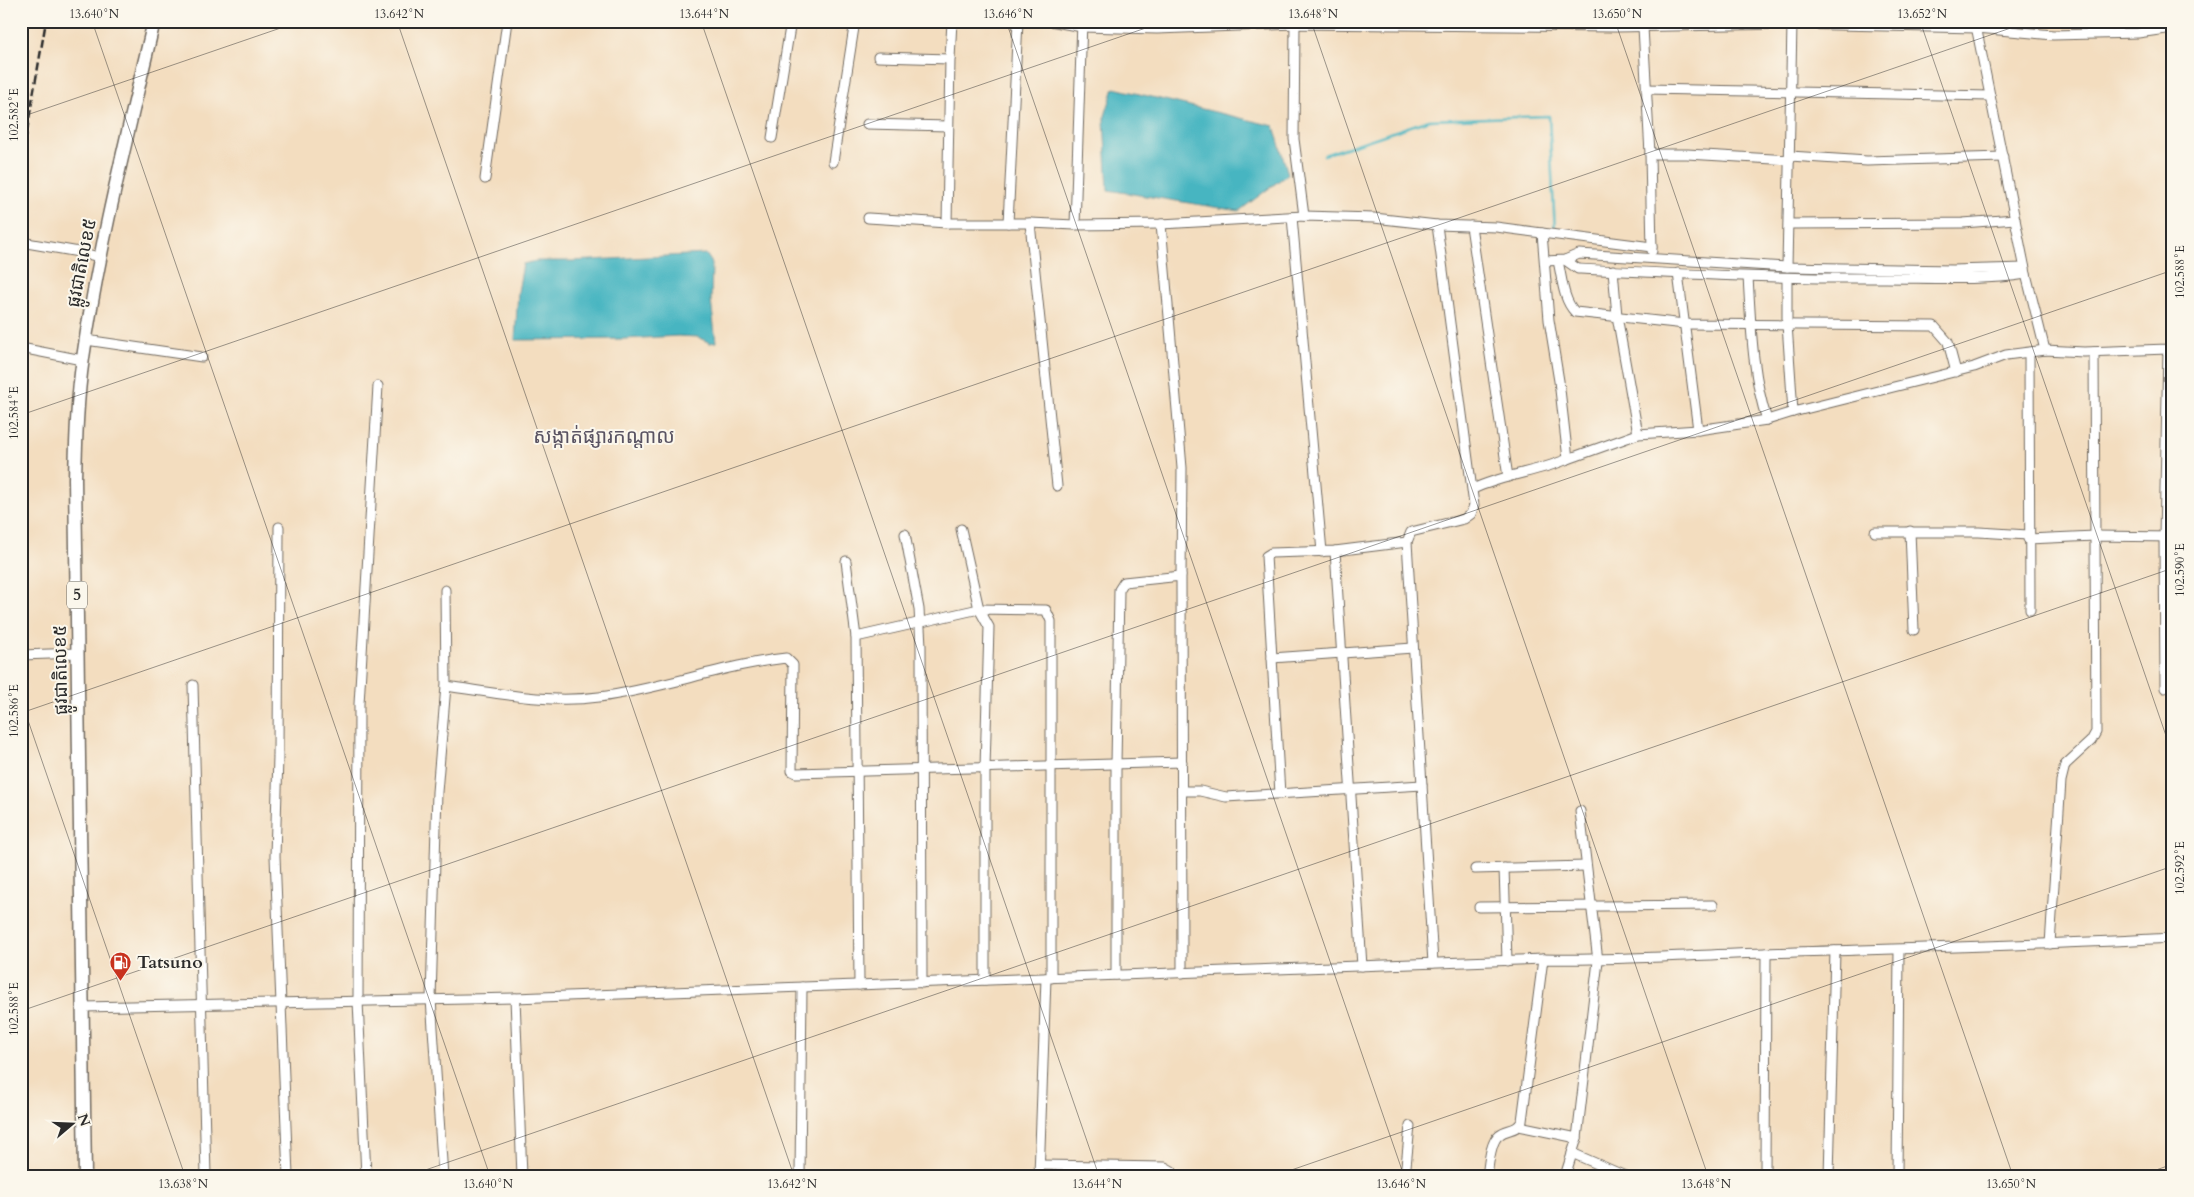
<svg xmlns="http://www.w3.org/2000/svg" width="2194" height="1197" viewBox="0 0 2194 1197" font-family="Cardo,'Noto Sans Khmer',serif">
	<rect width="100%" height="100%" fill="#fbf7ec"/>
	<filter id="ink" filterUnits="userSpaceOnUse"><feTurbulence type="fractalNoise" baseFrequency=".02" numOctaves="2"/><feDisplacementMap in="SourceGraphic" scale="10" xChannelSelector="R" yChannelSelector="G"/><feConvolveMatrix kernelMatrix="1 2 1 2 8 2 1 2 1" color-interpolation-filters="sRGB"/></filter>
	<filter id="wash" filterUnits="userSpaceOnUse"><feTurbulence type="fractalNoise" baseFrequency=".0096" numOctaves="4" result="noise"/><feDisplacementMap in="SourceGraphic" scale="20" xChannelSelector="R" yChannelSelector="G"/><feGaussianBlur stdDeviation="1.12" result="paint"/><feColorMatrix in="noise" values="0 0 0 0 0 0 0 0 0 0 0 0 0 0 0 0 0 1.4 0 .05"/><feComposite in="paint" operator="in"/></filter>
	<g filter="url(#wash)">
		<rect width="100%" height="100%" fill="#f3ddbf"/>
		<g fill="#46b5c1" stroke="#387076">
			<path d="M1114 88 1274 126 1288 174 1239 211 1108 190 1104 119Z"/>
			<path d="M706 254 712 263 711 301 716 342 710 343 698 337 678 336 624 339 515 340 518 292 523 264 536 261H572Z"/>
		</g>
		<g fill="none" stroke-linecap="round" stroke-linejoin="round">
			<path stroke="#46b5c1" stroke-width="2.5" d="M1324 155 1429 120 1549 116 1555 232"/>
		</g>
	</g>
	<g filter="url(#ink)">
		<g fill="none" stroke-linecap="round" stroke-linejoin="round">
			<defs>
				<g id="minor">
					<path d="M447 21H451"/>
					<path d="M1050 21 1082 27 1157 29 1295 24 1615 27 1792 24 1977 28 2053 35 2138 33 2173 28"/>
					<path d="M1975 21 2026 274 2045 350"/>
					<path d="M1295 24 1294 139 1304 216"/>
					<path d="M1643 27 1650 154 1652 251"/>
					<path d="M878 57 950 59"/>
					<path d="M1646 89 1990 96"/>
					<path d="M867 124 948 126"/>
					<path d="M772 138 791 21"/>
					<path d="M1650 154H1687L1790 160"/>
					<path d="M1790 156 1867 161 2003 157"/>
					<path d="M833 162 855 21"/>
					<path d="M485 179 507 21"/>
					<path d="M1292 217 1322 552"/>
					<path d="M868 218 947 223H1030L1075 225 1161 224 1304 216 1374 218 1437 225 1496 227 1542 233"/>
					<path d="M947 223 950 59 952 21"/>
					<path d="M1008 223 1018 21"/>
					<path d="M1030 223 1057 486"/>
					<path d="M1161 224 1182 468 1181 576"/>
					<path d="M1789 224 1963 223 2015 219"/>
					<path d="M1075 225 1082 21"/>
					<path d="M1471 226 1508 477"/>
					<path d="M21 242 79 252 99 257"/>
					<path d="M1565 260 1578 269C1681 274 1783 279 1886 278 1932 278 1980 281 2026 274"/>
					<path d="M1545 261 1565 260 1579 254 1787 267 1952 270 2025 268"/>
					<path d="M1558 261C1562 278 1563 300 1575 312L1685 324 1934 326 1948 342 1956 372"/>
					<path d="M1787 267 1792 24"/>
					<path d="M1613 270 1617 316 1638 434"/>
					<path d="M1678 273 1698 430"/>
					<path d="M1748 277C1751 324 1752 375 1767 420"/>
					<path d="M1787 278V324L1793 412 1974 367 2006 355 2045 350 2084 352 2168 349 2173 347"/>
					<path d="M86 340 202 357"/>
					<path d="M21 348 82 360"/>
					<path d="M2029 353 2030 610"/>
					<path d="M1568 459 1638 434 1698 430 1767 420 1793 412"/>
					<path d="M1473 489C1503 475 1537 472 1568 459L1559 381 1549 320 1542 233 1652 247"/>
					<path d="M279 527 278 757 275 856 288 1176"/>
					<path d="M961 529 979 609 989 627 985 768V980"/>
					<path d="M1910 531 1914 630"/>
					<path d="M1875 532H1979L2028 535"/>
					<path d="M905 534 919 609 921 646 922 983"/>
					<path d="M2028 539 2095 536 2173 537"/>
					<path d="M1335 551 1362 966"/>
					<path d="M846 561 856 637 859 985"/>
					<path d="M856 637 979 609 1046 610 1051 621V978"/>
					<path d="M21 655 78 653"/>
					<path d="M1272 658 1413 648"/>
					<path d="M193 685 206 1176"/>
					<path d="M446 686C497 693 548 704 599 697 662 689 723 665 786 658L793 665 792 771 796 773 1182 762"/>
					<path d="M2165 688 2164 537 2168 349"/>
					<path d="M1182 791H1200L1226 797 1422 785"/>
					<path d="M1280 794 1266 556 1271 553 1335 551 1407 542"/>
					<path d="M1504 868 1507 961"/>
					<path d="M1475 869 1586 866"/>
					<path d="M1479 907 1713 905"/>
					<path d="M2050 944 2061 781 2065 765 2091 741 2096 732 2094 352"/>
					<path d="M1433 963 1407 542 1411 532 1464 519 1471 514 1474 505 1437 225"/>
					<path d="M1116 975V764L1119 590 1124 582 1181 576 1182 973"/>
					<path d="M515 998 522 1176"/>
					<path d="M83 1007 515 998 1543 959C1607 961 1671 956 1735 954 1881 949 2027 946 2173 938"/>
					<path d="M1519 1126 1577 1138"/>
					<path d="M1572 1153 1625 1176"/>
					<path d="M1040 1165 1165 1167 1172 1171 1173 1176"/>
					<path d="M366 1176 358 1001 359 704 378 386"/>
					<path d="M443 1176 431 999 437 792 446 686 445 590"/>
					<path d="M800 1176 802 987"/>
					<path d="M1039 1176 1046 978"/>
					<path d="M1405 1176 1410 1126"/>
					<path d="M1487 1176C1489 1164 1490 1142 1499 1135 1507 1128 1516 1132 1522 1121L1543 959"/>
					<path d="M1565 1176 1577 1138 1598 961 1580 811"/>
					<path d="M1765 1176 1766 953"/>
					<path d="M1829 1176 1835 951"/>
					<path d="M1897 1176 1899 950"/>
				</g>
				<path id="highway" d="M85 1176 75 479C76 439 77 399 83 358 99 245 128 133 154 21"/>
			</defs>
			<use href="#minor" stroke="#71695f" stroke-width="11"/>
			<use href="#highway" stroke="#71695f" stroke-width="15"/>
			<use href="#minor" stroke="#fff" stroke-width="9"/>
			<use href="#highway" stroke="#fff" stroke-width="12"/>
			<path stroke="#2b2b2b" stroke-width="2.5" stroke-dasharray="8 4" stroke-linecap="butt" d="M21 165 46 21"/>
		</g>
	</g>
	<path fill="none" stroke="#2b2b2b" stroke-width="1" stroke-opacity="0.45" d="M92 21 490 1176M397 21 794 1176M701 21 1099 1176M1006 21 1404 1176M1311 21 1708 1176M1615 21 2013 1176M1920 21 2173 756M21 117 301 21M21 415 1166 21M21 700 185 1176M21 713 2031 21M21 1011 2173 270M408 1176 2173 568M1274 1176 2173 866M2139 1176 2173 1164"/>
	<defs>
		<symbol id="fuel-pin" viewBox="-11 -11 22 30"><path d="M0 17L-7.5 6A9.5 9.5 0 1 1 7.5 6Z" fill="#c8321e" stroke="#fbf7ec"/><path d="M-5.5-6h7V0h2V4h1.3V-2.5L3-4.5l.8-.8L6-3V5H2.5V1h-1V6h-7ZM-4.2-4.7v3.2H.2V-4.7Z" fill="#fff"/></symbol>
	</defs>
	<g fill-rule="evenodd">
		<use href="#fuel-pin" x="108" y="950" width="25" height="34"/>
	</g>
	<g text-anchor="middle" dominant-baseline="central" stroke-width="4" stroke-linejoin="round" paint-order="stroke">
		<rect fill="#fbf7ec" stroke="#696865" stroke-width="1" x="67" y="581.5" width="20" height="27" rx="4"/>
		<g font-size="16" font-weight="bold" fill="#2b2b2b">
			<text x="77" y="595">5</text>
		</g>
		<g font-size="18" fill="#2b2b2b" stroke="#fbf7ec">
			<text transform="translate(82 263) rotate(-79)">ផ្លូវជាតិលេខ៥</text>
			<text transform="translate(61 670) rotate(-91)">ផ្លូវជាតិលេខ៥</text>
		</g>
		<g font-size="18" font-weight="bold" fill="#2b2b2b" stroke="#fbf7ec" text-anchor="start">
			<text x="137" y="962">Tatsuno</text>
		</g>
		<g font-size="20" fill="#5a5463" stroke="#fbf7ec">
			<text x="604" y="436">សង្កាត់ផ្សារកណ្ដាល</text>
		</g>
	</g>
	<rect width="2194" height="1197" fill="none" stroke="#fbf7ec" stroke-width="55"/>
	<g transform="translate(72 1124) rotate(71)" stroke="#fbf7ec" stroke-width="4" paint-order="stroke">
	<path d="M0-4L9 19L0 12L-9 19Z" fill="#2b2b2b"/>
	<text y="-8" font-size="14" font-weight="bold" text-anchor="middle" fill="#2b2b2b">N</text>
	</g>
	<rect x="28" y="28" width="2138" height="1142" fill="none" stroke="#2b2b2b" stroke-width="2"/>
	<g font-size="12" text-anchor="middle" fill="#2b2b2b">
		<text x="94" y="18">13.640°N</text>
		<text x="399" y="18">13.642°N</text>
		<text x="704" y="18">13.644°N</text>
		<text x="1008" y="18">13.646°N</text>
		<text x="1313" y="18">13.648°N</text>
		<text x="1617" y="18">13.650°N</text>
		<text x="1922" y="18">13.652°N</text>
		<text transform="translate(14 115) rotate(-90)" y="4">102.582°E</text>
		<text transform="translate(2180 272) rotate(-90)" y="4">102.588°E</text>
		<text transform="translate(14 413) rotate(-90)" y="4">102.584°E</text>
		<text transform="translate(2180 570) rotate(-90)" y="4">102.590°E</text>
		<text transform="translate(14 711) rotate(-90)" y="4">102.586°E</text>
		<text transform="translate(2180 868) rotate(-90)" y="4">102.592°E</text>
		<text transform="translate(14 1009) rotate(-90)" y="4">102.588°E</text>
		<text x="183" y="1188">13.638°N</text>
		<text x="488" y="1188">13.640°N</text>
		<text x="792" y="1188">13.642°N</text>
		<text x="1097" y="1188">13.644°N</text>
		<text x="1401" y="1188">13.646°N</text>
		<text x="1706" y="1188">13.648°N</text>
		<text x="2011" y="1188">13.650°N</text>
	</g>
</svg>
